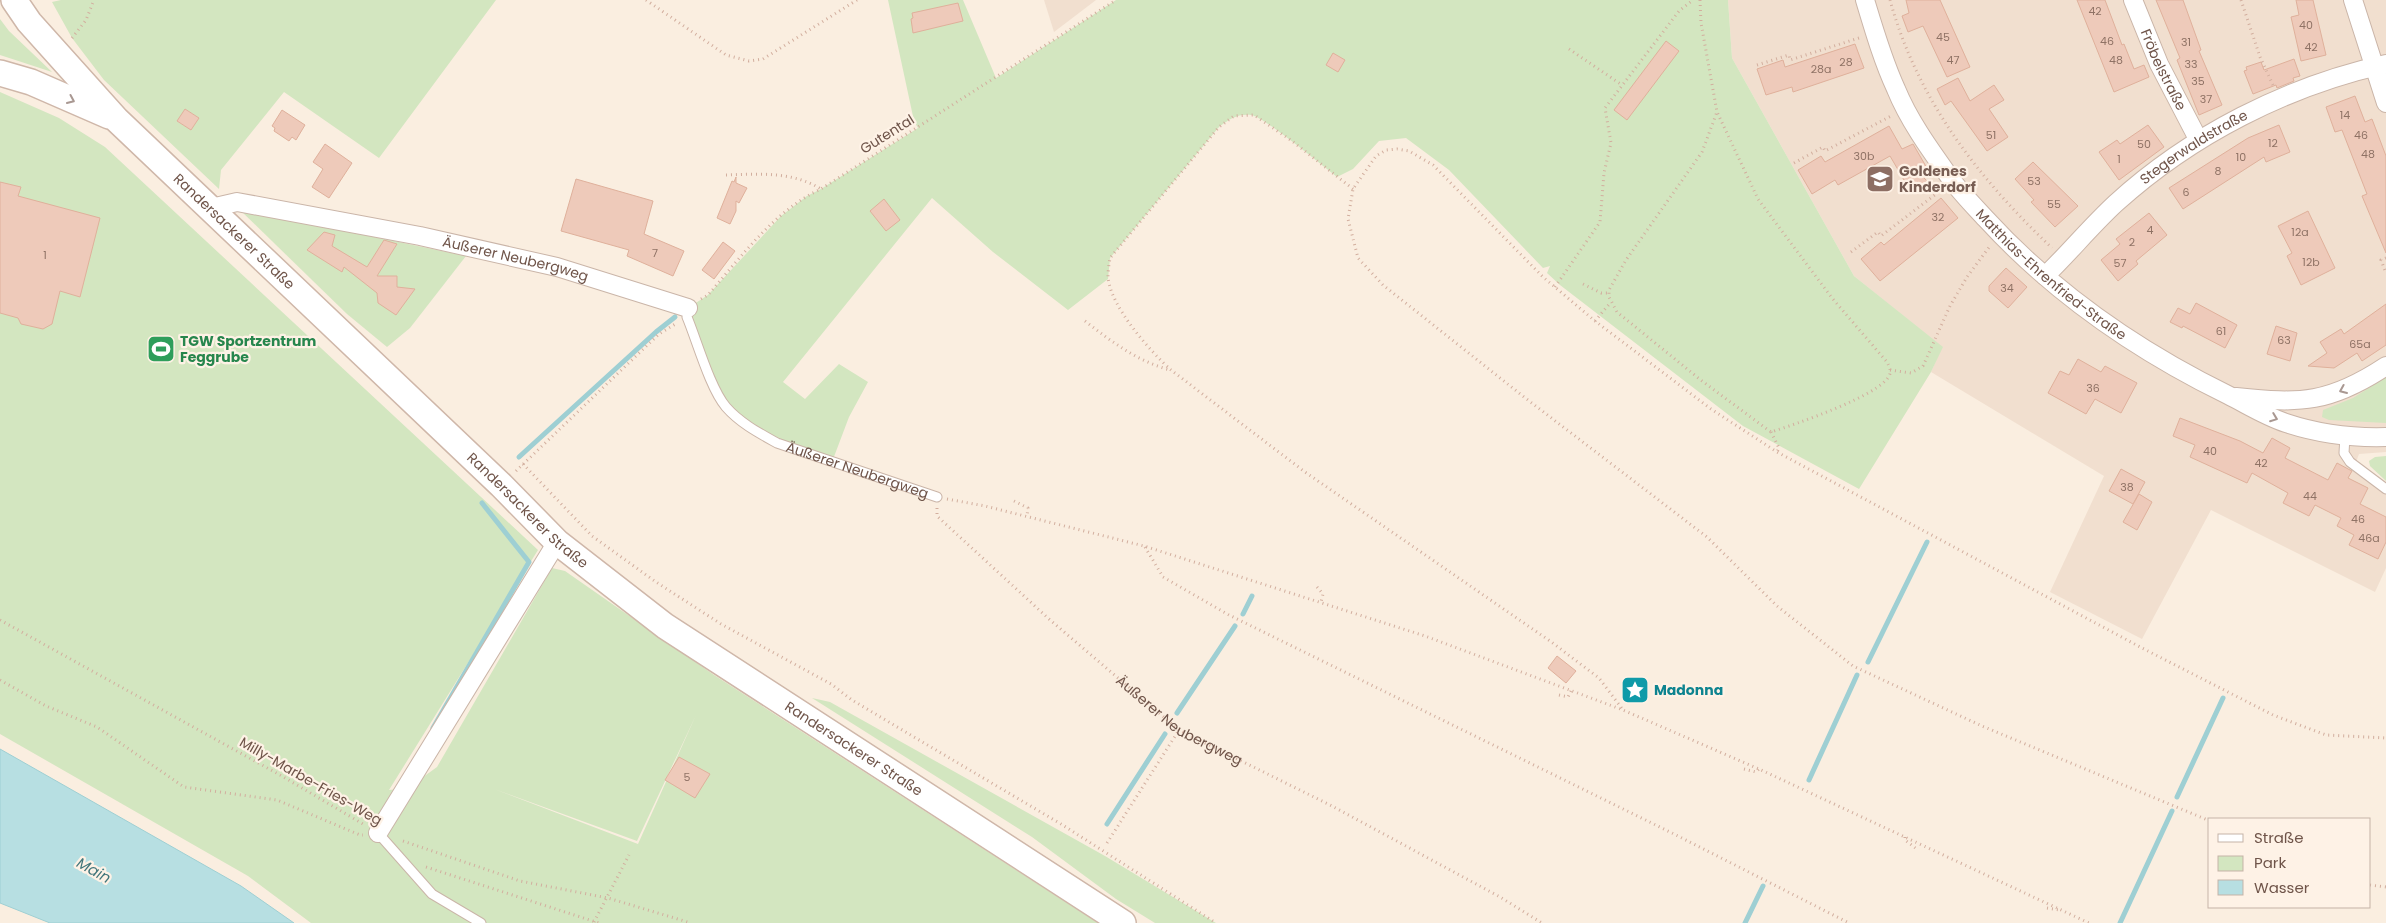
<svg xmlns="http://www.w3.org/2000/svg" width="2386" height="923" viewBox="0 0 2386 923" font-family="Poppins,sans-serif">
	<rect width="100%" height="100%" fill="#faeee0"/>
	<g fill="#f1dfcf">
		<path d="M1044 0H1096L1054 32Z"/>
		<path d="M1728 0H2386V452L2359 454 2355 465 2386 491V568L2375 592 2211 510 2142 639 2050 592 2104 476 1931 372 1942 347 1854 276 1732 58Z"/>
	</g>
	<g fill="#d3e6c0" fill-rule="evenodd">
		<path d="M61 0H496L379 158 284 92 221 170 219 189 104 80 72 38 52 2ZM185 109 199 118 191 130 177 121Z"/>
		<path d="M888 0H963L996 78 1116 0H1728L1732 58 1854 276 1943 347 1931 372 1859 489 1743 426 1560 285 1547 273 1550 266 1543 268 1449 170 1406 138 1379 141 1353 169 1337 177C1324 167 1263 116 1251 115 1237 114 1230 119 1219 127L1110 258 1108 279 1068 310 993 252 932 198 783 382 805 399 839 364 868 382 849 417 832 462 777 443 737 417 717 391 688 308 708 295 781 216 807 196 821 189 918 128 914 121Z"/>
		<path d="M0 19 9 31 52 72 0 55Z"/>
		<path d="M0 92 59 118 105 147 538 550 389 790 408 788 437 767 552 568 565 571 714 675 1098 923H311L248 876 0 734ZM696 715 638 844 494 789 637 841Z"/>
		<path d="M239 209 466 256 410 328 387 347 347 314Z"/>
		<path d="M2386 377V423L2329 420 2322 417 2323 410 2353 398Z"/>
		<path d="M2386 456V481L2370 466 2369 461 2375 457Z"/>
		<path d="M812 698 830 702 1105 856 1216 923H1155L1116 899 1032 837Z"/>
	</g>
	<path fill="#b7dfe2" stroke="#9ecfd3" d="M0 749 241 886 294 923H50L0 903Z"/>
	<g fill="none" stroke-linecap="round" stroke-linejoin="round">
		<g stroke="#9ecfd3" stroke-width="5">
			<path d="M519 457 656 332 675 317"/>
			<path d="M1243 614 1252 596"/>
			<path d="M1868 662 1927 542"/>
			<path d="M1177 713 1235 626"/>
			<path d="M433 728 529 562 482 503"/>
			<path d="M1809 780 1857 675"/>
			<path d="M2177 797 2223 698"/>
			<path d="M1107 824 1165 734"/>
			<path d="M1745 923 1763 886"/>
			<path d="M2120 923 2172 811"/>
		</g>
	</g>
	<g fill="#eecaba" stroke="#dfb09b">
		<path d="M1906 0H1940L1970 67 1947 77 1923 26 1908 32 1902 16 1909 13Z"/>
		<path d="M2077 0H2105L2122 45 2124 44 2134 69 2144 65 2149 77 2114 92Z"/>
		<path d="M2156 0H2183L2201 50 2199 51 2222 105 2199 115 2177 60 2180 58Z"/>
		<path d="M2296 0H2313L2326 55 2301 61 2291 17 2299 15Z"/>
		<path d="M958 3 963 21 913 33 911 19 913 18 912 13Z"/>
		<path d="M1666 41 1679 51 1627 120 1614 110Z"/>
		<path d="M1855 44 1864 68 1793 92 1792 87 1766 95 1757 69 1783 60 1785 67Z"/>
		<path d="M1333 53 1345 60 1338 72 1326 65Z"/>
		<path d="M2294 59 2300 76 2293 78 2294 81 2277 88 2276 85 2253 94 2244 71 2247 70 2246 67 2261 62 2264 70Z"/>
		<path d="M1958 78 1970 101 1994 85 2004 100 1989 109 2008 137 1987 151 1951 101 1945 105 1937 89Z"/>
		<path d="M2355 96 2365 122 2372 119 2386 156V253L2362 196 2367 194 2342 130 2335 132 2326 107Z"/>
		<path d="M185 109 199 118 191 130 177 121Z"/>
		<path d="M282 110 305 125 296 140 292 137 289 141 274 131 275 128 272 126Z"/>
		<path d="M2148 125 2164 147 2119 180 2099 152 2117 140 2120 144Z"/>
		<path d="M2279 125 2290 152 2266 162 2264 157 2183 209 2169 188 2248 138Z"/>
		<path d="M1889 126 1902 149 1913 144 1931 175 1924 178 1928 182 1911 192 1890 156 1838 185 1835 180 1812 194 1798 170 1821 156 1825 162Z"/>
		<path d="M325 144 352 163 329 198 312 187 323 169 313 162Z"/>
		<path d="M2033 162 2078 206 2055 227 2031 202 2034 200 2015 179Z"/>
		<path d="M736 177V183L747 188 739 203 736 201V211L730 224 717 218 732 181 734 182Z"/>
		<path d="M576 179 653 201 644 234 684 251 673 276 627 256 629 250 561 231Z"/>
		<path d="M0 182 21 187 18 196 100 218 80 297 60 291 52 324 43 329 21 324 18 318 0 313Z"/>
		<path d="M1941 198 1958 218 1880 281 1861 259 1881 242 1884 245Z"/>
		<path d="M884 199 900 220 886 231 870 211Z"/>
		<path d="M2308 211 2335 268 2301 285 2287 256 2292 253 2278 226Z"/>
		<path d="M2149 213 2167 235 2136 261 2138 264 2118 281 2101 260 2120 244 2116 239Z"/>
		<path d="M324 232 335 235 332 246 367 267 384 240 397 244 377 276H397V287L415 289 396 315 378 303 377 293 344 267 342 272 307 250Z"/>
		<path d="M723 242 735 251 714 279 702 270Z"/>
		<path d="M2006 268 2027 287 2008 308 1989 291V286Z"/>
		<path d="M2196 303 2237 325 2225 348 2183 326 2182 328 2170 322 2178 308 2190 314Z"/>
		<path d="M2386 304V345L2362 361 2357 353 2334 368 2308 366 2327 353 2320 342 2341 329 2344 334Z"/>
		<path d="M2276 326 2297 333 2290 361 2267 354Z"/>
		<path d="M2078 359 2101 372 2105 366 2137 383 2121 413 2095 399 2086 414 2048 393 2060 371 2069 375Z"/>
		<path d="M2180 418 2240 441 2263 453 2272 438 2290 448 2285 458 2328 480 2337 463 2350 470 2352 471 2348 478 2368 488 2360 504 2386 517V542L2378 559 2349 545 2354 535 2337 526 2341 518 2315 505 2309 516 2283 503 2288 493 2252 473 2247 483 2190 457 2195 445 2173 436Z"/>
		<path d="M2121 469 2145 482 2133 504 2109 491Z"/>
		<path d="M2139 494 2152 502 2137 530 2123 522Z"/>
		<path d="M1557 656 1576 671 1566 683 1548 668Z"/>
		<path d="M679 757 710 774 695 798 665 780Z"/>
	</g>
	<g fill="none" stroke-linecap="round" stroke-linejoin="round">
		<defs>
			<g id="lane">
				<path id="s2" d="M688 308 687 317C697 341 710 388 726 407 740 423 759 433 777 443L937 497"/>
				<path d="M2345 436 2344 453 2350 462 2386 489"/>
				<path d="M378 833 432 894 481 923"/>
			</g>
			<g id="street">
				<path id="s3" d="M1865 0C1874 30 1883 61 1896 89 1909 121 1931 151 1951 179 1961 193 1974 206 1986 219 2054 293 2138 351 2228 395 2248 405 2265 416 2286 423 2319 434 2351 438 2386 437"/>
				<path id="s4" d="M2133 0 2159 64 2198 139"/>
				<path d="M2353 0 2386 103"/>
				<path id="s5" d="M211 208 237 202 420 236 557 267 688 308"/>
				<path id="s6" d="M2045 276C2069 253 2091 226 2116 203 2191 135 2287 86 2386 64"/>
				<path d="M2236 397C2301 404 2330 403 2386 366"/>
				<path d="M378 833 557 542"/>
			</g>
			<g id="secondary">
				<path id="s7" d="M14 0 29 22 117 120 501 485 557 542 665 626 1123 923"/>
				<path d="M0 73 31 82 109 116"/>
			</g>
		</defs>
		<use href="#lane" stroke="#cab5a8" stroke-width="11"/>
		<use href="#street" stroke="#cab5a8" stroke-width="20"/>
		<use href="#secondary" stroke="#cfb7a9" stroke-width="28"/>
		<g stroke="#d2ae9e" stroke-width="3" stroke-dasharray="1 4" stroke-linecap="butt">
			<path d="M646 0 726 55 749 61 763 59 857 0"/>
			<path d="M1700 0 1701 23 1717 112 1758 199 1832 298 1887 362C1889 366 1892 371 1889 376 1879 396 1793 425 1771 432L1702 381 1617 312 1609 297V290L1626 260 1702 152 1717 112"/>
			<path d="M1890 0C1917 99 1978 178 2052 248"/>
			<path d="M2241 0 2260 57 2273 85"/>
			<path d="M72 38 86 20 94 0"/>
			<path d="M1569 49 1622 85"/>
			<path d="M1757 65 1789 55 1790 60 1859 38"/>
			<path d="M1794 163 1823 147 1825 151 1891 116"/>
			<path d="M726 175C758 174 792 171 821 189"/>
			<path d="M1353 189 1292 141 1254 115 1234 116 1219 127 1110 258C1109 264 1108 271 1108 277 1110 306 1150 351 1171 370L1305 472 1550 641 1599 678 1623 710"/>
			<path d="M1851 252 1878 232 1881 236 1940 191"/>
			<path d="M2386 258 2381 260 2386 273"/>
			<path d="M1583 284 1601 293H1609"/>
			<path d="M1555 287 1600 222 1604 173 1611 143 1605 108 1679 11 1693 0"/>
			<path d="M701 299 708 295C741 257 775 210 821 189L1116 0"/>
			<path d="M1085 321C1112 342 1137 361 1170 370"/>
			<path d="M1595 321 1611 302"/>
			<path d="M1890 370 1911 373 1923 366 1950 306 1967 277 1990 246"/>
			<path d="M1771 432 1779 448 1777 452"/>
			<path d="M523 464 592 536 656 582 721 624 831 684 852 700 914 737 1061 824 1216 923"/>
			<path d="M516 471 659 334 677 323"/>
			<path d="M947 499 985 506 1144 546 1425 636 1623 710 1759 769 2089 923"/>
			<path d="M1014 501 1028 508 1027 516"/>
			<path id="s1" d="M937 508V516L1049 619 1179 730 1332 806 1500 897 1542 923"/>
			<path d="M1145 547 1163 577 1229 615 1674 834 1849 923"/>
			<path d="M1317 587 1323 594 1321 602"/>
			<path d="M0 620 280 775 363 824"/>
			<path d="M0 680 46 706 97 727 184 787 277 800 360 835H363"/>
			<path d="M1559 695 1568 697 1571 691"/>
			<path d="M1744 769 1756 772 1759 769"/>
			<path d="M2210 821 1982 726 1853 666 1777 606 1707 537 1524 397 1383 285 1358 258 1348 219 1353 189 1376 156 1386 150 1397 149 1409 151 1433 165 1543 277 1595 321 1711 409 1777 452 2142 648 2273 715 2326 735 2386 738"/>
			<path d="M1905 837V840L1918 850"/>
			<path d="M403 841 520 881 608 898 691 923"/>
			<path d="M1107 843 1179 730"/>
			<path d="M426 867 599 923"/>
			<path d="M2370 885 2386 887"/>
			<path d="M2047 908 2059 910"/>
			<path d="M594 922 629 855"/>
		</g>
		<use href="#lane" stroke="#fff" stroke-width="9"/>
		<use href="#street" stroke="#fff" stroke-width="18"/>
		<use href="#secondary" stroke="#fff" stroke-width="25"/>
	</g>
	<defs><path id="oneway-chevron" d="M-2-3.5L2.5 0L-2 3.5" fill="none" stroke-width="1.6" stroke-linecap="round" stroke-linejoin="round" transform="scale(1.25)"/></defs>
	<g stroke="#a99892">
		<use href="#oneway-chevron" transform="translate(71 100) rotate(24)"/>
		<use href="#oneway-chevron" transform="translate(2343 390) rotate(157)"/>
		<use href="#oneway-chevron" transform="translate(2274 418) rotate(21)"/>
	</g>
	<defs>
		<symbol id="school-square" viewBox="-11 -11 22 22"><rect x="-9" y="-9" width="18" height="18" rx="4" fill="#8d6e63" stroke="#fef2e6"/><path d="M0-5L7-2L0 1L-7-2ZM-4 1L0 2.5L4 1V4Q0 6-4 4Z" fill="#fff"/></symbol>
		<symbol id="stadium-square" viewBox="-11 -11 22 22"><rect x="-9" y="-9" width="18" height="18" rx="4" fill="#2e9e5b" stroke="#fef2e6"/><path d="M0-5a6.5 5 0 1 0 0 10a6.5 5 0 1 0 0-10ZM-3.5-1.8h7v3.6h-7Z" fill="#fff"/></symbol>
		<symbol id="sight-square" viewBox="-11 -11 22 22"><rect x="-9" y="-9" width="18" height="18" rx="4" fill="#0f9aa8" stroke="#fef2e6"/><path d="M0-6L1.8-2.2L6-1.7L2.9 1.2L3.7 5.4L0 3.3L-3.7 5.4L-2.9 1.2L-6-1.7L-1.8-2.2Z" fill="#fff"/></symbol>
	</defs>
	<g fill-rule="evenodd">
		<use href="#school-square" x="1864" y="163" width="32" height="32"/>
		<use href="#stadium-square" x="145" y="333" width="32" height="32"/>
		<use href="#sight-square" x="1619" y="674" width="32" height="32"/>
	</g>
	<g text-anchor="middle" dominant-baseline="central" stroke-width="4.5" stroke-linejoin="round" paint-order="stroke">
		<g font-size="11" fill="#8f7265">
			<text x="2095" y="11">42</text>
			<text x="2306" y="25">40</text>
			<text x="1943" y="37">45</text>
			<text x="2107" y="41">46</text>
			<text x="2186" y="42">31</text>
			<text x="2311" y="47">42</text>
			<text x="1953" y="60">47</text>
			<text x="2116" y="60">48</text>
			<text x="1846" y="62">28</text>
			<text x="2191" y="64">33</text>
			<text x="1821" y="69">28a</text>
			<text x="2198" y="81">35</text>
			<text x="2206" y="99">37</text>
			<text x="2345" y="115">14</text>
			<text x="1991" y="135">51</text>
			<text x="2361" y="135">46</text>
			<text x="2273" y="143">12</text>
			<text x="2144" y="144">50</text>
			<text x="2368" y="154">48</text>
			<text x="1864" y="156">30b</text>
			<text x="2241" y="157">10</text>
			<text x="2119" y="159">1</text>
			<text x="2218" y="171">8</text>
			<text x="2034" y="181">53</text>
			<text x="2186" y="192">6</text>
			<text x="2054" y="204">55</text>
			<text x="1938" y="217">32</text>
			<text x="2150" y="230">4</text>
			<text x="2300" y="232">12a</text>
			<text x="2132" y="242">2</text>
			<text x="655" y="253">7</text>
			<text x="45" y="255">1</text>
			<text x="2311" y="262">12b</text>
			<text x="2120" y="263">57</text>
			<text x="2007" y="288">34</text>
			<text x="2221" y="331">61</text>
			<text x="2284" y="340">63</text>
			<text x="2360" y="344">65a</text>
			<text x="2093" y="388">36</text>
			<text x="2210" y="451">40</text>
			<text x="2261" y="463">42</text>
			<text x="2127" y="487">38</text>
			<text x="2310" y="496">44</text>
			<text x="2358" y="519">46</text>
			<text x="2369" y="538">46a</text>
			<text x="687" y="777">5</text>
		</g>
		<g font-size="14" fill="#6f5449" stroke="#fef2e6">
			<text stroke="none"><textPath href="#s4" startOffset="76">Fröbelstraße</textPath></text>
			<text transform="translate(887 134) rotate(-32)">Gutental</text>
			<text stroke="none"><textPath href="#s6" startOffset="198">Stegerwaldstraße</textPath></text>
			<text stroke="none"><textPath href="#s7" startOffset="320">Randersackerer Straße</textPath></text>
			<text stroke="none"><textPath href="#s5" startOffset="311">Äußerer Neubergweg</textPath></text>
			<text stroke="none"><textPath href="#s3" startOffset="339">Matthias-Ehrenfried-Straße</textPath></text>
			<text stroke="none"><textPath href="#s2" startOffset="255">Äußerer Neubergweg</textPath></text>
			<text stroke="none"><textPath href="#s7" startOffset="725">Randersackerer Straße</textPath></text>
			<text stroke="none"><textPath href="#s1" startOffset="326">Äußerer Neubergweg</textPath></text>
			<text stroke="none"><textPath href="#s7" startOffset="1130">Randersackerer Straße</textPath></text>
			<text transform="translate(311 781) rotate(30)">Milly-Marbe-Fries-Weg</text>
		</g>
		<g font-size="14" font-weight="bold" fill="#785e54" stroke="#fef2e6" text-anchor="start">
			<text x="1899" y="171">Goldenes<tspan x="1899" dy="16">Kinderdorf</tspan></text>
		</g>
		<g font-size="14" font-weight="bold" fill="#27864d" stroke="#fef2e6" text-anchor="start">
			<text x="180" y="341">TGW Sportzentrum<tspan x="180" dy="16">Feggrube</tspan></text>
		</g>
		<g font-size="14" font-weight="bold" fill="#0d838f" stroke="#fef2e6" text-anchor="start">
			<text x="1654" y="690">Madonna</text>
		</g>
		<g font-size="15" font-style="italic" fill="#42767b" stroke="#fef2e6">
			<text transform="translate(94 870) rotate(29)">Main</text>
		</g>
	</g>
	<rect x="2208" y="818" width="162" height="90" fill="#fef2e6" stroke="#c5b3a7"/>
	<rect x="2218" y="834" width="25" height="8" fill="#ffffff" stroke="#c5b3a7"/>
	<text x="2254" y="843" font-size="15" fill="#6f5449">Straße</text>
	<rect x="2218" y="856" width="25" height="15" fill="#d3e6c0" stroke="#c5b3a7"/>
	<text x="2254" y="868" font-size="15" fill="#6f5449">Park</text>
	<rect x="2218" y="880" width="25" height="15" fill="#b7dfe2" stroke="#c5b3a7"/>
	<text x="2254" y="893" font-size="15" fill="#6f5449">Wasser</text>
</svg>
